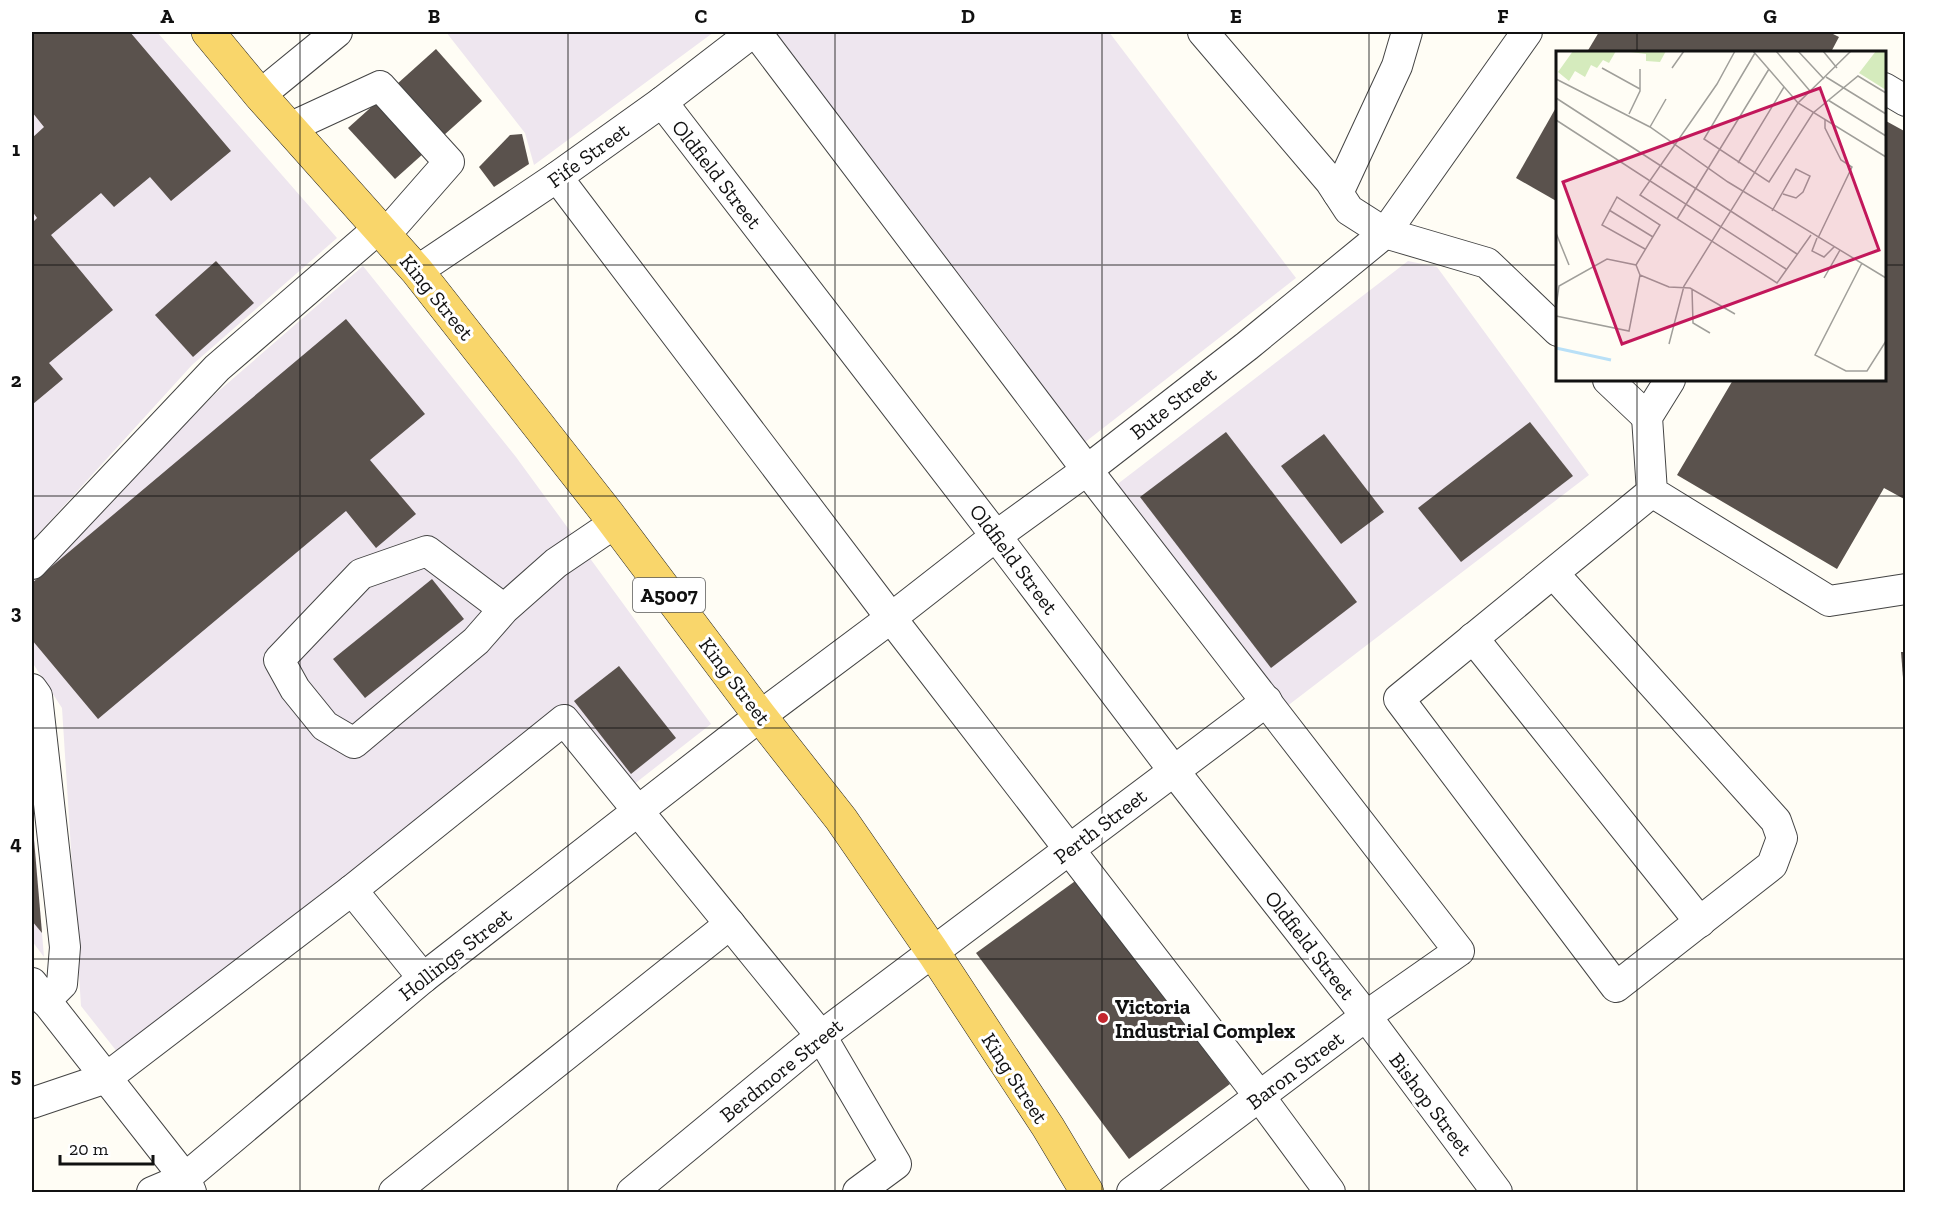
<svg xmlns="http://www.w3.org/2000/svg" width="1937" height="1224" viewBox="0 0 1937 1224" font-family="'Zilla Slab',serif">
	<rect width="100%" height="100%" fill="#fffdf5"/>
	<g fill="#eee6ef">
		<path d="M32 32H157L337 238 192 365 32 541Z"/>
		<path d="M446 32H714L534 165 525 133Z"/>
		<path d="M765 32H1109L1296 278 1084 443Z"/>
		<path d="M1408 261 1437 267 1589 475 1286 707 1115 486Z"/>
		<path d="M363 266 516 457 711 724 633 785 569 705 122 1058 81 1006 62 708 32 662V580L214 395Z"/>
		<path d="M32 808 42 933 44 957 32 941Z"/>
	</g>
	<g fill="#5a524d">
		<path d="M32 32H130L231 151 171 201 150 177 114 207 101 193 51 235 113 310 49 363 63 379 33 404 32 402V223L37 218 32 211V138L44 127 32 112Z"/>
		<path d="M1599 32H1829L1839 37 1831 52H1587Z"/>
		<path d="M436 49 482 101 395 179 348 128Z"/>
		<path d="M1558 104V202L1516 178Z"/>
		<path d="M1886 121 1906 132V500L1884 488 1837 569 1677 475 1733 380H1884V124Z"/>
		<path d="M522 134 529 164 494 187 479 167 510 135Z"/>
		<path d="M216 261 254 303 193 357 155 315Z"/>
		<path d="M346 319 425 414 370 460 416 514 376 548 346 511 98 719 32 640V583Z"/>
		<path d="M1530 422 1573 476 1461 562 1418 508Z"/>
		<path d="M1226 432 1357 602 1271 668 1140 497Z"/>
		<path d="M1324 434 1384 512 1341 544 1281 466Z"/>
		<path d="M432 579 464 619 365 698 333 659Z"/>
		<path d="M1901 652H1906V691H1904Z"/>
		<path d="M619 666 676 738 631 774 574 701Z"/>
		<path d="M32 828H33L42 933 32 921Z"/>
		<path d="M1078 879 1230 1084 1129 1159 976 953Z"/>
	</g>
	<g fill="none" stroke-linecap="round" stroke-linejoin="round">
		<defs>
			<g id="minor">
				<path d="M756 32 1087 470 1459 951 1366 1016 1132 1192"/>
				<path d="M1203 32 1330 181 1349 210 1385 233 1487 263 1558 331"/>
				<path d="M1884 88 1906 101"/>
				<path d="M260 95 337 32"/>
				<path d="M662 102 996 536 1174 771 1366 1016 1497 1192"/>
				<path d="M289 128 380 86 449 162 385 235"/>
				<path d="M557 177 891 618 1260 1097 1330 1192"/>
				<path d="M1338 193 1397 66 1407 32"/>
				<path d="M417 271 557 177 662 102 753 32"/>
				<path d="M1608 380 1647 417"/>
				<path d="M1670 380 1647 417 1652 492 1829 601 1906 589"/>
				<path d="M32 564 217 368 379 228"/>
				<path d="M1553 573 1776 821 1782 838 1772 865 1616 987 1399 699 1652 492"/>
				<path d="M504 609 427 551 361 574 279 660 295 689 325 726 354 743 476 641 504 609 556 563 615 523"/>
				<path d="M1473 638 1700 922"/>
				<path d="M32 689 37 696 65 947 62 984 45 1001"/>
				<path d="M352 890 423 978"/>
				<path d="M32 983 185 1178 191 1192"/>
				<path d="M32 1103 106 1078 352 890 564 720 821 1036 896 1164 858 1192"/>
				<path d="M152 1192 185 1178 423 978 760 716 891 618 996 536 1087 470 1247 346 1385 233 1527 32"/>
				<path d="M394 1192 730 924"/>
				<path d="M632 1192 821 1036 1267 701"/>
			</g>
			<path id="major" d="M208 32 260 95 417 271 608 514 760 716 841 819 933 952 1048 1127 1087 1192"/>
		</defs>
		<use href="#minor" stroke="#444" stroke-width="32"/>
		<use href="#major" stroke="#222" stroke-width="34"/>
		<use href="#minor" stroke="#fff" stroke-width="30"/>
		<use href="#major" stroke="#f9d66b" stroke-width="33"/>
	</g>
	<path fill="none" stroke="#111" stroke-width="1.5" stroke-opacity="0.55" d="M300 32V1192M568 32V1192M835 32V1192M1102 32V1192M1369 32V1192M1637 32V52M32 265H1558M1884 265H1906M1637 380V1192M32 496H1906M32 728H1906M32 959H1906"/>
	<circle fill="#c4262e" stroke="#fff" stroke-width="2" cx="1103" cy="1018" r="6"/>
	<g text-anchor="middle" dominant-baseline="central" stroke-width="6" stroke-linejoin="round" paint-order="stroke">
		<rect fill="#fff" stroke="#585858" stroke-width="1.5" x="633" y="578" width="72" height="34" rx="4.5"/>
		<g font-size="20" font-weight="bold" fill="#111">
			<text x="669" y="595">A5007</text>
		</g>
		<g font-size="21" fill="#111" stroke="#fff">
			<text transform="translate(588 155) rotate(-36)">Fife Street</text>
			<text transform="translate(717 174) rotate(52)">Oldfield Street</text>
			<text transform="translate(437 297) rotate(51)">King Street</text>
			<text transform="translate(1173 403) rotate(-38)">Bute Street</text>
			<text transform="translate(1014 559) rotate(53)">Oldfield Street</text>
			<text transform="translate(735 681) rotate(53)">King Street</text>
			<text transform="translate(1100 826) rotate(-37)">Perth Street</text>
			<text transform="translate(1310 945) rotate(52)">Oldfield Street</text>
			<text transform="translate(455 954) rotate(-38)">Hollings Street</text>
			<text transform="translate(781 1070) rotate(-39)">Berdmore Street</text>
			<text transform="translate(1295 1070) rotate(-37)">Baron Street</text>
			<text transform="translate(1015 1078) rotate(57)">King Street</text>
			<text transform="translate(1431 1104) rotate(53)">Bishop Street</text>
		</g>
		<g font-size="21" font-weight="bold" fill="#111" stroke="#fff" text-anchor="start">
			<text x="1115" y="1006">Victoria<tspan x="1115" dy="24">Industrial Complex</tspan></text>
		</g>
	</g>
	<g transform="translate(1556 51)">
		<rect width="330" height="330" fill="#fffdf5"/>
		<path d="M17 0H60L53 12 47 9 41 17 35 14 29 26 19 20 13 30 2 21ZM67 0H110L104 11 90 10V3ZM320 0H330V39L303 22Z" fill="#d5ebbd"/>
		<path fill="none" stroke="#b9e0f7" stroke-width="3" d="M0 297 55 309"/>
		<path fill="none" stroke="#a09f9a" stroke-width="1.5" d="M179 0 161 33 84 144 221 232 255 184M197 0 242 52 330 106M220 0 254 40M242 0 268 28M267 0 281 17M199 2 148 88 213 131 257 62 302 25 330 42M46 17 84 38M116 17 128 0M270 26 330 63M0 28 94 76 172 131 330 227M0 47 241 203M272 49 330 85M73 63 84 40V18M0 69 230 218M94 76 110 48M182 112 228 36M53 159 97 186M216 160 240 118 254 125 247 141 240 147 227 143M121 168 213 18M0 182 13 214M261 187 256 200 268 206 278 196M262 187 296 116 285 109 269 77V69M306 212 259 304 290 320H311L330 290M80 214 104 174 61 146 46 174 89 198M84 224 113 236 134 237 179 263M268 227 284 199M136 238 137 272 154 282M0 256 3 235 51 208 80 214 84 224 73 280 0 265M113 293 128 235 242 52 295 0"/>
		<path fill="#c2185b" fill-opacity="0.15" stroke="#c2185b" stroke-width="3" d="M264 37 323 199 66 293 7 131Z"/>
		<rect width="330" height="330" fill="none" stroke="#111" stroke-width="3"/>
	</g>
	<rect width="1937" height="1224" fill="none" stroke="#ffffff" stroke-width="66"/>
	<path d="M60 1155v9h93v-9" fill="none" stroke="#111111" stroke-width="3"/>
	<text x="69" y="1155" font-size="18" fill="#111111" stroke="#ffffff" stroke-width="4.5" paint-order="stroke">20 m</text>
	<rect x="33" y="33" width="1871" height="1158" fill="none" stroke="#111" stroke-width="2"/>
	<g font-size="20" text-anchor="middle" font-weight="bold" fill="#111">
		<text x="167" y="23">A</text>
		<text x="434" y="23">B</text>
		<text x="701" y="23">C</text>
		<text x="968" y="23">D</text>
		<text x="1236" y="23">E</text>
		<text x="1503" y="23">F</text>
		<text x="1770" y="23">G</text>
		<text x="16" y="156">1</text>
		<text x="16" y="387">2</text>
		<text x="16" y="619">3</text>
		<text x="16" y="850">4</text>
		<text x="16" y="1082">5</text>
	</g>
</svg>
